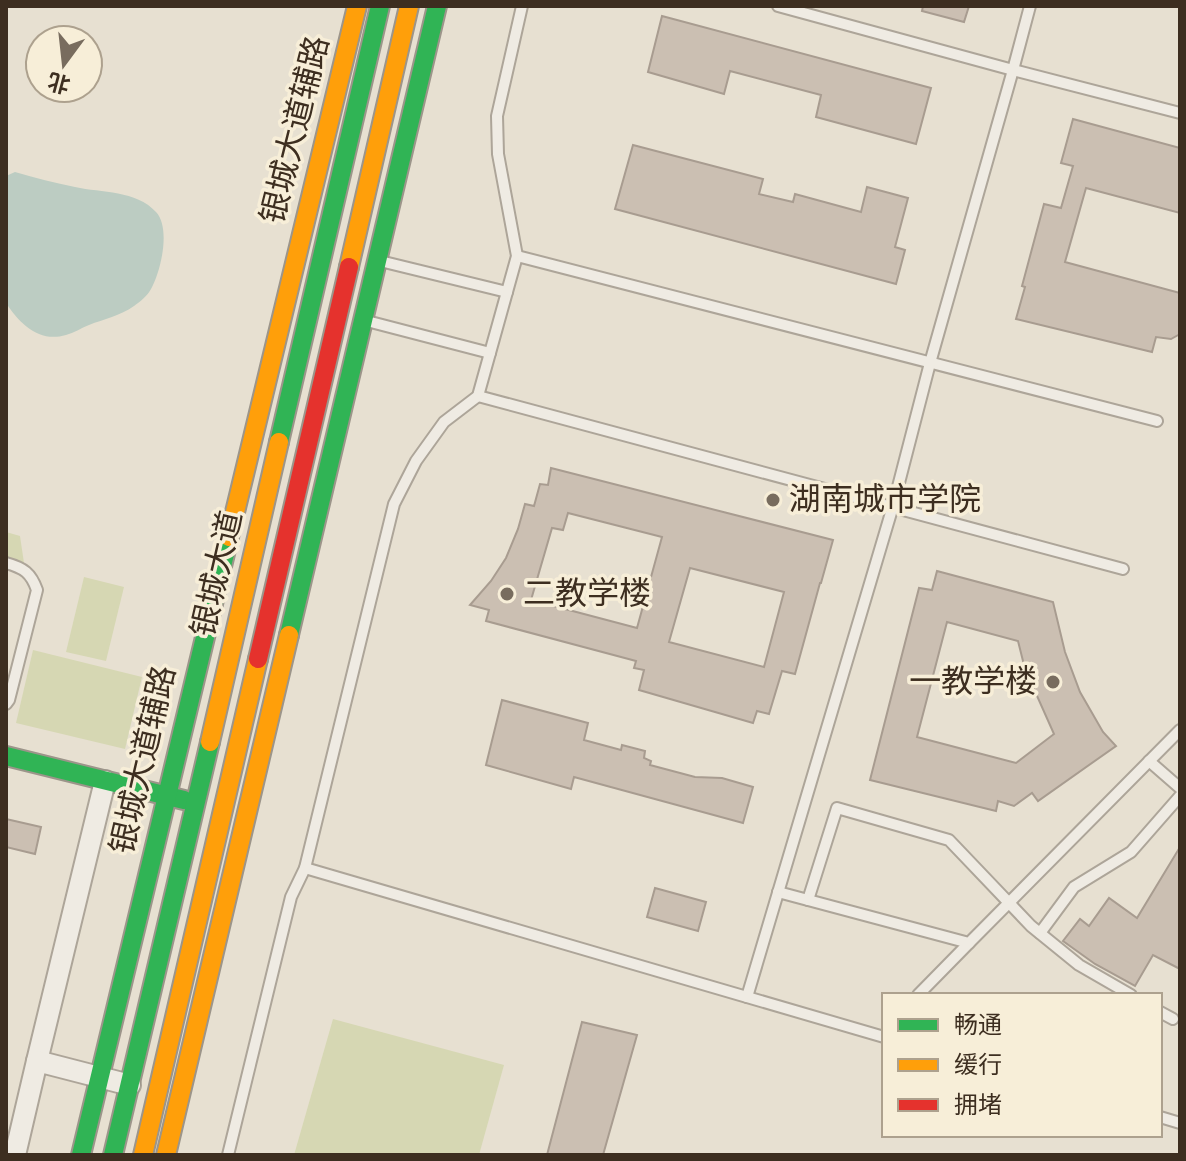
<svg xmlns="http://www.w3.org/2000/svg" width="1186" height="1161" viewBox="0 0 1186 1161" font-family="Spectral,'Noto Sans SC',serif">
	<rect width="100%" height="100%" fill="#e7e0d1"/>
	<g fill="#d6d7b3">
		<path d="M6 532 20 536 24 563 6 559Z"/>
		<path d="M84 577 124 587 106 661 66 652Z"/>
		<path d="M33 650 142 677 125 749 16 723Z"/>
		<path d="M333 1019 504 1065 479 1155H294Z"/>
	</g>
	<path fill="#bcccc2" d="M15 172C35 178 55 183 75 187 102 193 136 190 156 212 171 228 161 271 151 289 148 295 140 302 134 306 120 316 104 319 89 325 81 328 74 333 66 335 39 343 20 324 6 303V176Z"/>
	<g fill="#cbbfb2" stroke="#a89c90" stroke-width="2" fill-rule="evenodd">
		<path d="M923 6H969L964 22 922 11Z"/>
		<path d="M662 16 931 88 916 144 816 117 821 95 730 71 724 94 648 72Z"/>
		<path d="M1073 119 1180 148V213L1086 188 1065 262 1180 293V334L1171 339 1156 337 1152 352 1016 319 1025 287 1022 286 1044 204 1061 208 1073 166 1061 163Z"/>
		<path d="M633 145 763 179 759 194 793 202 795 194 861 212 867 187 908 198 895 247 905 250 896 284 615 209Z"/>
		<path d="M551 468 833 540 821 583H820L795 674 782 671 769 714 757 711 753 723 639 690 644 670 634 668 636 661 486 621 489 610 470 605 491 581 506 558 518 529 525 504 534 506 540 484 548 485ZM568 513 662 537 637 628 531 600 552 528 563 530ZM690 568 784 592 764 667 669 642Z"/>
		<path d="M937 571 1053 602 1065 652 1080 692 1103 732 1116 746 1038 801 1032 793 1014 806 998 801 996 811 870 780 919 588 932 590ZM947 622 1018 641 1025 669 1054 734 1016 763 917 737Z"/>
		<path d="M502 700 588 723 584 740 621 750 622 745 645 751 644 758 651 761 650 765 695 777 722 778 753 787 743 823 574 777 571 789 486 765Z"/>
		<path d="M6 819 41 827 35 854 6 847Z"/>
		<path d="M1180 847V969L1153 955 1135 986 1095 964 1063 941 1080 919 1089 926 1109 898 1137 918Z"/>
		<path d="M655 888 706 902 698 931 647 917Z"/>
		<path d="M582 1022 637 1035 603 1155H547Z"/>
	</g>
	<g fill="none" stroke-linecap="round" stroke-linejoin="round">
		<defs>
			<g id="lane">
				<path d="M778 6 1013 70 1180 113"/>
				<path d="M517 256 1157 421"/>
				<path d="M380 261 507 292"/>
				<path d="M363 320 490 353"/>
				<path d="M478 396 1123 569"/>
				<path d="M6 563C24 568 31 573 37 590L9 700 6 704"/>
				<path d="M1149 761 1180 788"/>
				<path d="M305 868 884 1037"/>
				<path d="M778 892 969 943 1180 730"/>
				<path d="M808 900 837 808 949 840 1031 926 1079 965 1131 995"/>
				<path d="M1040 933 1074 887 1131 852 1180 796"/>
				<path d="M918 995 969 943"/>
				<path d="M747 997 893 506 930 363 1013 70 1030 6"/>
				<path d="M1160 1012 1173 1019"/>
				<path d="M1160 1117 1180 1123"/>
				<path d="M228 1155 291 897 305 868 394 504 416 461 444 422 478 396 517 256 498 154 497 116 522 6"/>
			</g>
			<g id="street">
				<path d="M105 781 37 1061 130 1085"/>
				<path d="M15 1155 37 1061"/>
			</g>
			<g id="fast">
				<path d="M279 442 380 6"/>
				<path d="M289 635 437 6"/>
				<path d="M6 756 184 800"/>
				<path d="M81 1155 229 537"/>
				<path d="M113 1155 210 742"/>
			</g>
			<g id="slow">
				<path d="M349 267 409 6"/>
				<path d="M229 537 357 6"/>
				<path d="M210 742 279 442"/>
				<path d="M143 1155 258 659"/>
				<path d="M166 1155 289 635"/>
			</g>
			<path id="jam" d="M258 659 349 267"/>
		</defs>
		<use href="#lane" stroke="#ada599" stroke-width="14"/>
		<use href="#street" stroke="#ada599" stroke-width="24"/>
		<use href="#fast" stroke="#9c958a" stroke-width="22"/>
		<use href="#slow" stroke="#9c958a" stroke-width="22"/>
		<use href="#jam" stroke="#9c958a" stroke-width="22"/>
		<use href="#lane" stroke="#efebe3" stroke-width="10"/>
		<use href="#street" stroke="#efebe3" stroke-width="20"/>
		<use href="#fast" stroke="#30b455" stroke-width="18"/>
		<use href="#slow" stroke="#ff9f0a" stroke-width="18"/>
		<use href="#jam" stroke="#e5322d" stroke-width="18"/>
	</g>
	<g fill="#786c5e" stroke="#f7eed8" stroke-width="3">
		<circle cx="773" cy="500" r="8"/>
		<circle cx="507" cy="594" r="8"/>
		<circle cx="1053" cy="682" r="8"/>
	</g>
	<g text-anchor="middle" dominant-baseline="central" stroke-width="7" stroke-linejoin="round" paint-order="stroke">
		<g font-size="32" fill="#3d2e20" stroke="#f7eed8">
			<text transform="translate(296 130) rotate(-76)">银城大道辅路</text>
			<text transform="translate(218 574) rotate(-77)">银城大道</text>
			<text transform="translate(144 760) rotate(-77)">银城大道辅路</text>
		</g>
		<g font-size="32" fill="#3d2e20" stroke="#f7eed8" text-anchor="start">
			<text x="789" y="500">湖南城市学院</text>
			<text x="523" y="594">二教学楼</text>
			<text x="1037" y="682" text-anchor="end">一教学楼</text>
		</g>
	</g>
	<rect width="1186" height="1161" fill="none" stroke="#3d2e20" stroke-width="16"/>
	<rect x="882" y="993" width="280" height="144" fill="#f7eed8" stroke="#ada18e" stroke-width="2"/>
	<rect x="898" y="1019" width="40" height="12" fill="#30b455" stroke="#ada18e" stroke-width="2"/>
	<text x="954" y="1033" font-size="24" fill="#3d2e20">畅通</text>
	<rect x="898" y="1059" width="40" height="12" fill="#ff9f0a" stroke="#ada18e" stroke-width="2"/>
	<text x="954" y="1073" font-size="24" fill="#3d2e20">缓行</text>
	<rect x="898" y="1099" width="40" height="12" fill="#e5322d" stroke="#ada18e" stroke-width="2"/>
	<text x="954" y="1113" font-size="24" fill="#3d2e20">拥堵</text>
	<g transform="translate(64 64) rotate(195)"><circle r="38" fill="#f7eed8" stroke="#ada18e" stroke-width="2"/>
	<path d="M0-6L14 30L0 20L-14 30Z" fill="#786c5e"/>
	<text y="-12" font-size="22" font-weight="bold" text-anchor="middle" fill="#3d2e20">北</text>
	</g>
</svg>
